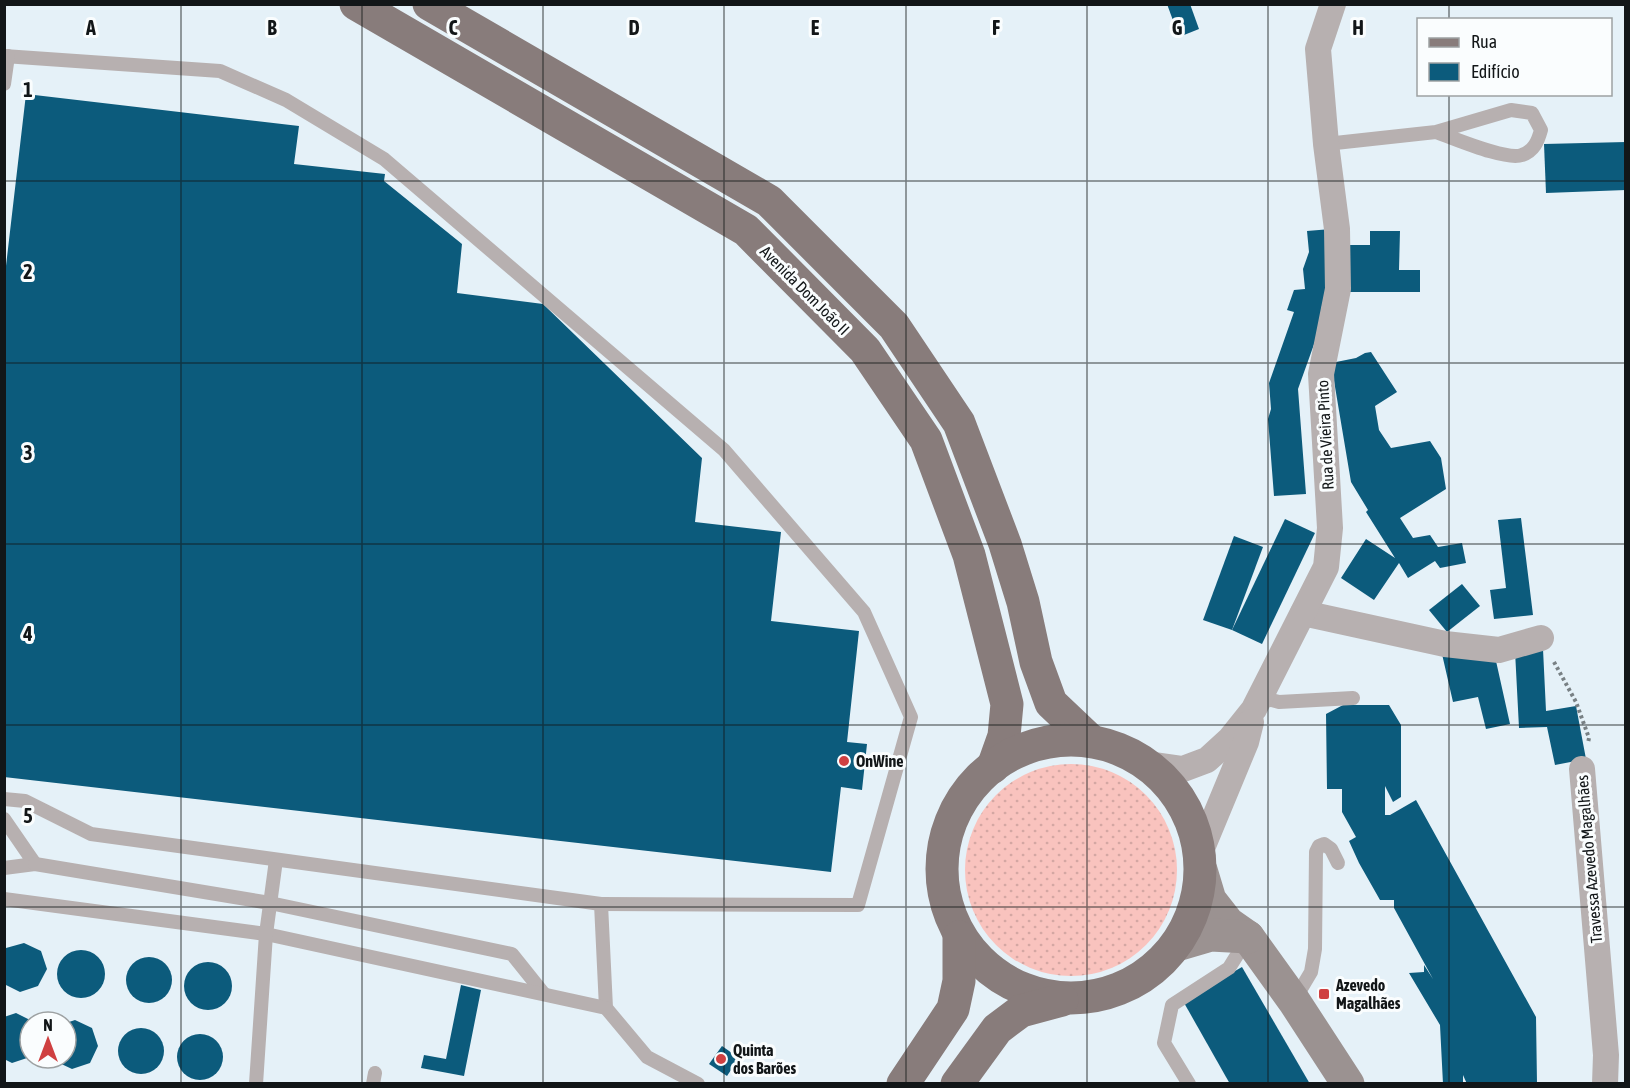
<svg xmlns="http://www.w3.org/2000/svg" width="1630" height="1088" viewBox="0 0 1630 1088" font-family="'Asap Condensed',sans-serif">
	<defs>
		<pattern id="green-dots" width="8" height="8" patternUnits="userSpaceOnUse" patternTransform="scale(1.5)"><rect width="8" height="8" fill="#f9c3be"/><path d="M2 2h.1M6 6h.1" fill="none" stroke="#d4a7a3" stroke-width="1.8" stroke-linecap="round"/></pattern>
	</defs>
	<rect width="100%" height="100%" fill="#e5f1f8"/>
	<circle fill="url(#green-dots)" cx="1071" cy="870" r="106"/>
	<g fill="#0c5b7c">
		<path d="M1167 4H1190L1199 29 1179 37Z"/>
		<path d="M26 94 299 126 294 164 385 174 384 181 462 244 457 293 543 304 702 458 695 522 781 532 771 621 859 631 847 742 867 744 862 790 841 787 831 872 4 777V283Z"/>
		<path d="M1626 142V190L1546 193 1544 144Z"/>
		<path d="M1331 229 1329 286 1321 309 1322 322 1298 389 1306 494 1274 496 1268 419 1271 409 1269 383 1294 312 1287 310 1294 290 1305 289 1303 269 1309 252 1307 231Z"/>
		<path d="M1370 231H1400L1399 270H1420V292H1346L1347 245H1370Z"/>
		<path d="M1371 352 1397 392 1375 406 1379 430 1391 448 1430 441 1441 458 1446 489 1400 518 1413 538 1430 535 1438 547 1462 543 1466 563 1440 568 1435 561 1408 578 1399 563 1374 600 1341 578 1366 539 1395 558 1366 512 1368 510 1351 482 1331 363 1356 358 1365 353Z"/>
		<path d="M1521 518 1533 615 1494 619 1490 590 1506 588 1498 520Z"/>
		<path d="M1285 519 1315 533 1262 644 1232 630Z"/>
		<path d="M1234 536 1263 547 1232 630 1203 620Z"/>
		<path d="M1462 584 1480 606 1447 632 1429 610Z"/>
		<path d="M1492 643 1510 724 1486 729 1478 697 1453 702 1442 654Z"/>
		<path d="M1543 649 1546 711 1576 706 1586 759 1555 765 1547 727 1519 728 1515 651Z"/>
		<path d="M1343 705H1389L1401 725V797L1393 802 1385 786V815H1390L1416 800 1536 1017 1537 1084H1467L1463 1075V1084H1443L1440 1025 1409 973 1424 972V965L1433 979 1394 908V900H1380L1359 863 1349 841 1356 837 1342 812V789H1327L1326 714Z"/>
		<path d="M24 943 41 951 47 969 38 986 20 992 4 984V952L6 948Z"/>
		<circle cx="81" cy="974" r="24"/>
		<circle cx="149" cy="980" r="23"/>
		<circle cx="208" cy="986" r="24"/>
		<path d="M1242 967 1310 1084H1230L1183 1001Z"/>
		<path d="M461 985 481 990 464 1076 421 1068 424 1055 446 1059Z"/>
		<path d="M16 1013 30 1020V1057L12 1063 4 1059V1017Z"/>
		<path d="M75 1020 92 1028 98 1046 90 1063 72 1069 55 1061 54 1058H66V1023Z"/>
		<circle cx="141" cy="1051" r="23"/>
		<circle cx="200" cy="1057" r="23"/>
		<path d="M722 1046 739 1058 727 1076 709 1064Z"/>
	</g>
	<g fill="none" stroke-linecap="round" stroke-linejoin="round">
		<path stroke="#788084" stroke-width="4" stroke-dasharray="3 3" stroke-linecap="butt" d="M1554 662 1576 702 1589 738 1588 743"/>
		<g stroke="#b7b0b0" stroke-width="14">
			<path d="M4 56 220 71 286 100 384 159 724 450 864 612 911 717 858 905 601 904"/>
			<path d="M4 84 8 56"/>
			<path d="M1326 144 1436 132 1511 110 1532 113 1541 130C1538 141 1534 151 1522 155 1506 161 1454 138 1436 132"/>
			<path d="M1260 697 1279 702 1353 698"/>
			<path d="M4 799 25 801 91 834 601 904 606 1008 647 1057 698 1084"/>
			<path d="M4 819 35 864 4 868"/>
			<path d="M35 864 270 903 512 954 544 994"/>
			<path d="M4 899 266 934 606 1008"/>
			<path d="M1295 999 1311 972 1315 949 1316 852 1319 846 1324 844 1331 849 1338 863"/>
			<path d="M256 1084 266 934 276 860"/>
			<path d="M373 1084 375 1073"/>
			<path d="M1189 1084 1164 1043 1172 1005 1229 968 1247 939"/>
		</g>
		<g stroke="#b7b0b0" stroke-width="26">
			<path d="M1303 613 1445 644 1499 650 1541 638"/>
			<path d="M1148 764 1183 769 1207 760 1230 739 1254 709 1326 567 1330 528 1321 374 1338 289 1337 229 1326 144 1318 49 1333 4"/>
			<path d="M1582 769 1606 1055 1605 1084"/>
			<path d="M1200 853 1246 742 1251 722"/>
		</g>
		<g stroke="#9b9291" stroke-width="33">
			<path d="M1201 870 1210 900 1228 923 1248 937 1294 1001 1348 1084"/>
			<path d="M1177 945 1211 935 1248 937"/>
		</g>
		<g stroke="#887c7b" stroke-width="33">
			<path d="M356 4 746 230 865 350 926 440 969 555 1007 704 1004 736 993 767"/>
			<path d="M429 4 769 201 894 326 959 423 1005 544 1023 602 1036 662 1051 703 1089 739"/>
			<circle cx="1071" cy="869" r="129"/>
			<path d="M903 1084 953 1009 959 981V937"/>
			<path d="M957 1084 997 1029 1021 1011 1062 1000"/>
		</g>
	</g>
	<path fill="none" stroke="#121618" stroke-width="1.5" stroke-opacity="0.55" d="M181 4V1084M362 4V1084M543 4V1084M724 4V1084M906 4V1084M1087 4V1084M1268 4V1084M1449 4V20M1449 94V1084M4 181H1626M4 363H1626M4 544H1626M4 725H1626M4 907H1626"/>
	<g fill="#cf4041" stroke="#fafdfe" stroke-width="2">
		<circle cx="844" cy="761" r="6"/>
		<rect x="1318" y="988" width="12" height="12" rx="3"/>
		<circle cx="721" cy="1059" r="6"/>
	</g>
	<g text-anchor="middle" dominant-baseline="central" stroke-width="6" stroke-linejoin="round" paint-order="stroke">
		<g font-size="16" fill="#121618" stroke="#fafdfe">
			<text transform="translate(805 290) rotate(45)">Avenida Dom João II</text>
			<text transform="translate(1325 435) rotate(-93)">Rua de Vieira Pinto</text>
			<text transform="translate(1589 859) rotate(-95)">Travessa Azevedo Magalhães</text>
		</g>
		<g font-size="16" font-weight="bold" fill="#121618" stroke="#fafdfe" text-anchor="start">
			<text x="856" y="761">OnWine</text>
			<text x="1336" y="985">Azevedo<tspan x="1336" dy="18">Magalhães</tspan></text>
			<text x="733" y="1050">Quinta<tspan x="733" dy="18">dos Barões</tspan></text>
		</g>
	</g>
	<g font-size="20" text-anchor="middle" font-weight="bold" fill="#121618" stroke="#fafdfe" stroke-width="6" stroke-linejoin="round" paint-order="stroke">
		<text x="91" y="35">A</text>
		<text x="272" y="35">B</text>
		<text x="453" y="35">C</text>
		<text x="634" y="35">D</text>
		<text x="815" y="35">E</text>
		<text x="996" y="35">F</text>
		<text x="1177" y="35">G</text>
		<text x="1358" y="35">H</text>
		<text x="28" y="97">1</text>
		<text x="28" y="279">2</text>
		<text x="28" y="460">3</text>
		<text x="28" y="641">4</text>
		<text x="28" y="823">5</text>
	</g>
	<rect width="1630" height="1088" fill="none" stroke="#121618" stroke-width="12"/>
	<rect x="1417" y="18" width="195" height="78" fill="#fafdfe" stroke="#9da1a2" stroke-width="1.5"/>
	<rect x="1429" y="38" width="30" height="9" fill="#887c7b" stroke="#9da1a2" stroke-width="1.5"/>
	<text x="1471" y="48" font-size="18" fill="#121618">Rua</text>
	<rect x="1429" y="63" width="30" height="18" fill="#0c5b7c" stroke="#9da1a2" stroke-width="1.5"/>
	<text x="1471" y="78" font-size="18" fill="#121618">Edifício</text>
	<g transform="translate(48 1040)"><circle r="28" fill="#fafdfe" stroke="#9da1a2" stroke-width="1.5"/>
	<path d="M0-4.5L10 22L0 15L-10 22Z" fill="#cf4041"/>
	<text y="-9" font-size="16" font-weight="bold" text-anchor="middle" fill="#121618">N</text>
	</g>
</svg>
